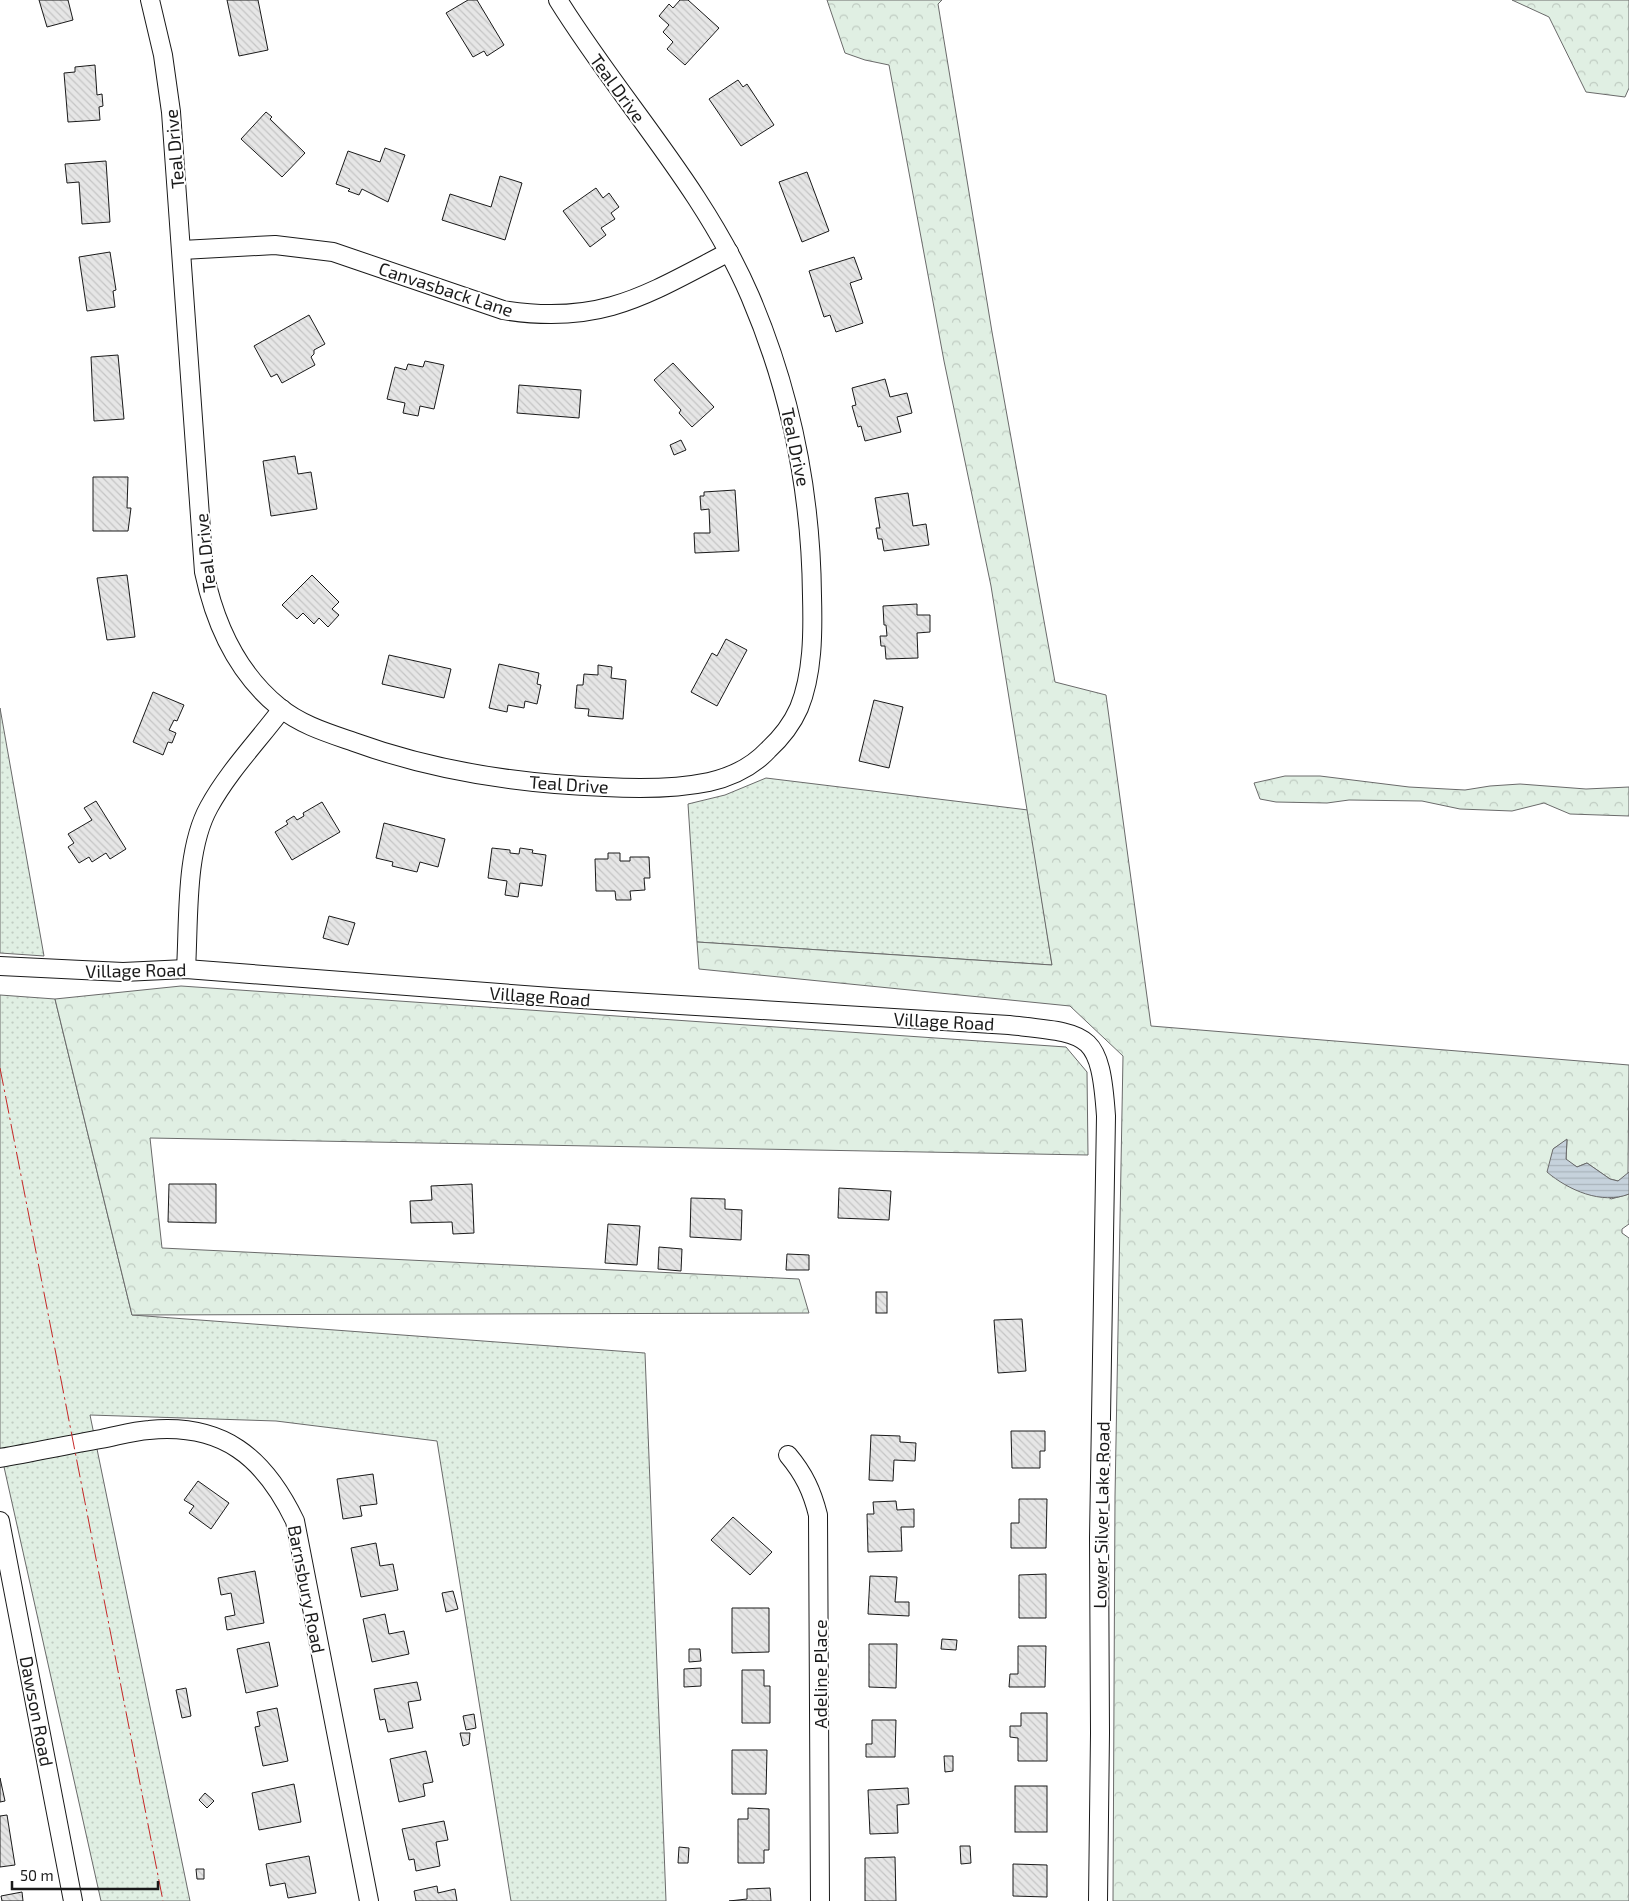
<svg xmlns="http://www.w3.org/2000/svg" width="1629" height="1901" viewBox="0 0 1629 1901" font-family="'Exo 2',sans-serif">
	<defs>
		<pattern id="grass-dots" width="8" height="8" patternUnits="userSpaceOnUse" patternTransform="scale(1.25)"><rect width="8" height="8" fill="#e0efe3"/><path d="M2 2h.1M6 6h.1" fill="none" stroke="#c0ccc2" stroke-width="1.8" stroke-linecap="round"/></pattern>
		<pattern id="forest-crowns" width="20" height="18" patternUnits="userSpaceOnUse" patternTransform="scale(1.25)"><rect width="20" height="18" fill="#e0efe3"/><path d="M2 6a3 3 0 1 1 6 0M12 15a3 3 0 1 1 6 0" fill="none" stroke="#c0ccc2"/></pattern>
		<pattern id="water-rules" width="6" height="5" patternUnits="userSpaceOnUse" patternTransform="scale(1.25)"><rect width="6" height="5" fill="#c6d2dc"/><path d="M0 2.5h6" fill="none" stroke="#aab4bc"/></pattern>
		<pattern id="building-back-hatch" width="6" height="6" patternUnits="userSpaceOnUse" patternTransform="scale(1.25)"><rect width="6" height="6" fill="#e6e6e6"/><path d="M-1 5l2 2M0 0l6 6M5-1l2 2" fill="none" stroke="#c5c5c5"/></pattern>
	</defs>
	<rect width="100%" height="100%" fill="#fff"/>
	<g fill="url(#grass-dots)" stroke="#6a6a6a">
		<path d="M0 708 44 956 0 953Z"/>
		<path d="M766 778 1028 810 1052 965 697 942 688 804 725 795Z"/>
		<path d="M0 995 55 999 132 1315 645 1353 666 1901H511L437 1441 276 1421 90 1415 190 1901H101L0 1449Z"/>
	</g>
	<g fill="url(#forest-crowns)" stroke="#6a6a6a">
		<path d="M827 0H942L938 4 992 332 1055 682 1106 695 1151 1026 1629 1065 1628 1175 1618 1181 1610 1179 1587 1163 1577 1167 1566 1160 1567 1140 1553 1149 1611 1199 1629 1194V1224L1622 1229V1233L1629 1238V1901H1113L1115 1496 1123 1056 1070 1006 699 969 697 942 1052 965 991 586 944 361 889 65 865 60 845 53Z"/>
		<path d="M1512 0H1629V88L1625 97 1586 92 1549 17Z"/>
		<path d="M1285 776H1320L1409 787 1465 790 1490 786 1520 784 1586 789 1629 787V816L1570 814 1544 803 1512 811 1460 809 1422 801 1349 800 1327 803 1276 802 1260 799 1254 783Z"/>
		<path d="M181 986 1066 1047 1087 1072 1088 1155 150 1138 162 1248 799 1279 809 1313 132 1315 55 999Z"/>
	</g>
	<path fill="url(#water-rules)" stroke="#6a6a6a" d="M1567 1139 1566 1159 1577 1167 1587 1163 1610 1179 1618 1181 1629 1172V1194C1602 1205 1568 1190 1547 1172L1553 1149Z"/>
	<g fill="url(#building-back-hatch)" stroke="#1a1a1a">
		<path d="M39 0H68L73 20 47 27Z"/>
		<path d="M227 0H258L268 50 239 56Z"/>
		<path d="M468 0H477L504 45 487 56 484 51 473 57 446 13Z"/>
		<path d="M680 0H688L719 28 685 65 667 49 673 42 663 32 669 25 659 16 669 4 673 8Z"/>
		<path d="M95 65 97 95 102 94 103 106 99 107 100 120 68 122 64 73 75 72V67Z"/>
		<path d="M738 80 743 87 747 84 774 125 741 146 709 99Z"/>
		<path d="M266 112 272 117 270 119 305 153 282 177 241 139Z"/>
		<path d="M385 148 405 155 388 202 362 189 359 195 348 191 350 189 336 184 348 151 380 162Z"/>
		<path d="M106 161 110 222 82 224 79 182 67 183 65 164Z"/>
		<path d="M807 172 829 231 802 242 779 182Z"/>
		<path d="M500 176 522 183 505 240 442 220 450 194 491 207Z"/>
		<path d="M596 188 603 198 609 193 619 207 611 213 615 219 601 228 606 235 590 247 563 211Z"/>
		<path d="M110 252 116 290 113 291 115 307 87 311 79 257Z"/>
		<path d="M854 257 862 279 850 283 863 323 836 332 830 315 824 317 809 271Z"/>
		<path d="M309 315 325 344 314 350V354L311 357 315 365 282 383 277 374 271 377 254 346Z"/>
		<path d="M118 355 124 419 94 421 91 357Z"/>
		<path d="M425 361 444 365 434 409 420 406 418 416 403 413 405 403 387 399 395 367 406 370 408 364 423 367Z"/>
		<path d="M673 363 714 407 692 427 679 413 681 410 654 380Z"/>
		<path d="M885 379 890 397 907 393 912 413 897 417 901 432 865 441 861 426 858 427 852 406 856 405 852 388Z"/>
		<path d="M519 385 581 390 579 418 517 413Z"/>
		<path d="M681 440 686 450 674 455 670 445Z"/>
		<path d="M295 456 298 474 311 472 317 509 271 516 263 461Z"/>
		<path d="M93 477H128L127 508H131L128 531H93Z"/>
		<path d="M735 490 739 551 695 553 694 533H710L709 509 701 510 700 496H704V492Z"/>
		<path d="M908 493 913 526 926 524 929 545 884 551 882 539H878L876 528H880L875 498Z"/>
		<path d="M127 575 135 637 107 640 97 578Z"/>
		<path d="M312 575 339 602 332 609 339 615 328 627 319 618 314 624 303 613 297 619 282 605Z"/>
		<path d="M917 604V615H930V632L917 633 918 658 886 659 885 646H881L880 636H887L886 625H884L883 606Z"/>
		<path d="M726 639 747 650 717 706 691 692 712 653 717 656Z"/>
		<path d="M389 655 451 669 444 698 382 684Z"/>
		<path d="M499 664 539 673 537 684 541 685 537 704 525 701 524 708 508 705 507 712 489 708Z"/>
		<path d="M598 665 612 667 611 678 626 680 623 719 588 716 589 709 575 708 577 685H583L584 674 598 675Z"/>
		<path d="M153 692 184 705 177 721 174 720 169 730 176 733 172 743 168 742 163 755 133 742Z"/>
		<path d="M874 700 903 707 889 768 859 761Z"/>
		<path d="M96 801 126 849 110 859 106 853 92 862 89 857 79 863 68 847 74 843 68 834 92 820 84 808Z"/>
		<path d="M322 802 340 832 292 860 275 832 288 824 286 821 294 816 297 820 304 816 303 813Z"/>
		<path d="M384 823 445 839 438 867 420 862 417 872 392 866 393 862 376 858Z"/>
		<path d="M492 848 510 850V853L519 854 520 848 533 850 532 853 546 855 542 886 520 883 518 897 505 895 507 881 488 878Z"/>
		<path d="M608 853H620V861H630V857H649L650 878H644L645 890 630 891 631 900H616L615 891H596L595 859H608Z"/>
		<path d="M329 916 355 923 348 945 323 938Z"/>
		<path d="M169 1184H216V1223L168 1222Z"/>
		<path d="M472 1184 474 1233 453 1234 452 1222 411 1223 410 1201 432 1200 431 1186Z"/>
		<path d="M839 1188 891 1191 889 1220 838 1218Z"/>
		<path d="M691 1198 725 1199V1209L742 1210 741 1240 690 1237Z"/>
		<path d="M608 1224 640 1226 637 1265 605 1263Z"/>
		<path d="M659 1247 682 1249 681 1271 658 1269Z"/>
		<path d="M787 1254 809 1255V1270H786Z"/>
		<rect x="876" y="1292" width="11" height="21"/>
		<path d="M1022 1319 1026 1371 998 1373 994 1320Z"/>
		<path d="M1011 1431H1045V1451H1040V1468H1012Z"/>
		<path d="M871 1435 900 1436V1442L916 1443 915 1461 894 1460 893 1481 869 1480Z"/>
		<path d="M373 1474 377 1504 360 1506 362 1516 343 1519 337 1479Z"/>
		<path d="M198 1481 229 1503 211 1529 189 1513 194 1506 184 1500Z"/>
		<path d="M1019 1499H1047L1046 1548H1011V1523H1019Z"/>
		<path d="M896 1501 897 1510 914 1509V1527H901L902 1551 868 1552 867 1514H874L873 1502Z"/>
		<path d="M733 1517 772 1552 750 1575 711 1540Z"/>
		<path d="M376 1543 380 1566 393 1564 398 1590 361 1597 351 1548Z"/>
		<path d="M255 1571 264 1623 227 1630 225 1617 235 1615 231 1593 221 1595 218 1578Z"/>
		<path d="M1046 1574V1618H1019V1575Z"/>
		<path d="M870 1576 897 1577 895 1602H909V1616L868 1614Z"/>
		<path d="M453 1591 458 1609 446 1612 442 1593Z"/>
		<path d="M732 1608H769V1652L732 1653Z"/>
		<path d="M385 1614 389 1634 404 1631 409 1654 372 1662 363 1619Z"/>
		<path d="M942 1639 957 1640 956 1650 941 1649Z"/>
		<path d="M269 1642 278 1686 246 1693 237 1649Z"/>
		<path d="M869 1644H897L896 1688 869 1687Z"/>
		<path d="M1018 1646H1046L1045 1687H1009L1010 1674H1018Z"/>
		<path d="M689 1649H700L701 1661 689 1662Z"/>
		<path d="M701 1668V1686L684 1687V1669Z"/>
		<path d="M742 1670H764V1686H770V1723H742Z"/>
		<path d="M417 1682 421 1700 408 1702 413 1728 388 1732 385 1719 380 1720 374 1689Z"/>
		<path d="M186 1688 191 1716 182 1718 176 1690Z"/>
		<path d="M277 1708 288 1761 263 1766 255 1727 260 1726 257 1712Z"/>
		<path d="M1021 1713H1047V1761H1018V1738L1010 1737V1726H1021Z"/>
		<path d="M474 1714 476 1728 466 1730 463 1716Z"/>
		<path d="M872 1720H896L895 1757H866V1744H872Z"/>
		<path d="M460 1733H470L469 1744 463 1746Z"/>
		<path d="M732 1750H767L766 1794H732Z"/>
		<path d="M426 1751 433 1782 423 1784 425 1796 399 1802 390 1759Z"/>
		<path d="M944 1756H953V1771L945 1772Z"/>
		<path d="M0 1778 5 1801 0 1802Z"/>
		<path d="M294 1784 301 1822 259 1830 252 1793Z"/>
		<rect x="1015" y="1786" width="32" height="46"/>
		<path d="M908 1788 909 1804 897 1805 898 1833 870 1834 868 1790Z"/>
		<path d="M205 1793 214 1801 207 1808 199 1800Z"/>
		<path d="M748 1808 769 1809V1850H764V1863H738V1819H748Z"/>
		<path d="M7 1815 15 1865 0 1867V1816Z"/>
		<path d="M444 1821 448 1840 436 1842 440 1866 416 1871 414 1859 409 1860 402 1829Z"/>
		<path d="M960 1846H970L971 1863 961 1864Z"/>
		<path d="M679 1847 689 1848 688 1863H678Z"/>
		<path d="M309 1856 316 1893 288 1898 285 1883 270 1886 266 1864Z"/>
		<path d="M895 1857 896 1901H865V1858Z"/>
		<path d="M1013 1864 1047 1865V1897L1013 1896Z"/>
		<path d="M196 1869H204V1879H197Z"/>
		<path d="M437 1886 438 1893 455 1889 457 1901H416L414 1891Z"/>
		<path d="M770 1888 771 1901H729L747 1899V1889Z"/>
		<path d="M22 1892 23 1901H2L1 1896Z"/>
	</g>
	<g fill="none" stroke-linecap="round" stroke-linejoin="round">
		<defs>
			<g id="street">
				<path d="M150 0 163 55 171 112 204 572C215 624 237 673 279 707 301 725 328 733 354 742 434 771 519 784 605 787 639 789 675 789 709 782 731 777 753 766 768 750 781 738 792 724 799 708 813 674 813 632 812 596 811 492 791 392 750 296 703 187 620 100 558 0"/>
				<path d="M182 250 275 245 333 252 503 310C601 326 646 295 729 252"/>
				<path d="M0 966 123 972 186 969 564 998 1009 1025C1089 1034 1100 1030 1106 1116L1099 1538 1100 1733 1098 1901"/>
				<path d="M186 969C189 920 185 850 209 807 228 772 258 741 282 709"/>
				<path d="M788 1455C804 1474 812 1491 818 1515L820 1901"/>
				<path d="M0 1458C34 1452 67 1445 101 1439 117 1436 133 1431 149 1430 223 1423 264 1457 295 1521L369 1901"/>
				<path d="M0 1521 73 1901"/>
			</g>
		</defs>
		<use href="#street" stroke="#1a1a1a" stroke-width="20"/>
		<use href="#street" stroke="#fff" stroke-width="18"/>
		<path stroke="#c62828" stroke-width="1" stroke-dasharray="18 4 2.5 4" stroke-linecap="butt" d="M0 1068 163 1901"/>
	</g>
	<g text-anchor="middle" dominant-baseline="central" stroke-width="4" stroke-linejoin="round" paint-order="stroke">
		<g font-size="18" fill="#1a1a1a" stroke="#fff">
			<text transform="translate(618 88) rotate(54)">Teal Drive</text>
			<text transform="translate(174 149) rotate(-95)">Teal Drive</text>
			<text transform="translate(446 289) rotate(18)">Canvasback Lane</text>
			<text transform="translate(796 447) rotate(78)">Teal Drive</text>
			<text transform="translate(205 553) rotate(-96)">Teal Drive</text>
			<text transform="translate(569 784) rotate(4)">Teal Drive</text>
			<text transform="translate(136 970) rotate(-1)">Village Road</text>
			<text transform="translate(540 996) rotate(4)">Village Road</text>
			<text transform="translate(944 1021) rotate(3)">Village Road</text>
			<text transform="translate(1101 1515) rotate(-89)">Lower Silver Lake Road</text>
			<text transform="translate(307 1589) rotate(79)">Barnsbury Road</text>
			<text transform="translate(820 1674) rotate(-90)">Adeline Place</text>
			<text transform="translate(37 1711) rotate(79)">Dawson Road</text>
		</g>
	</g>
	<path d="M12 1881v8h146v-8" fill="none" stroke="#1a1a1a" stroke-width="2.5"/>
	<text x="20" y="1881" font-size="15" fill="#1a1a1a" stroke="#ffffff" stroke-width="4" paint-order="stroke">50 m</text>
</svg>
